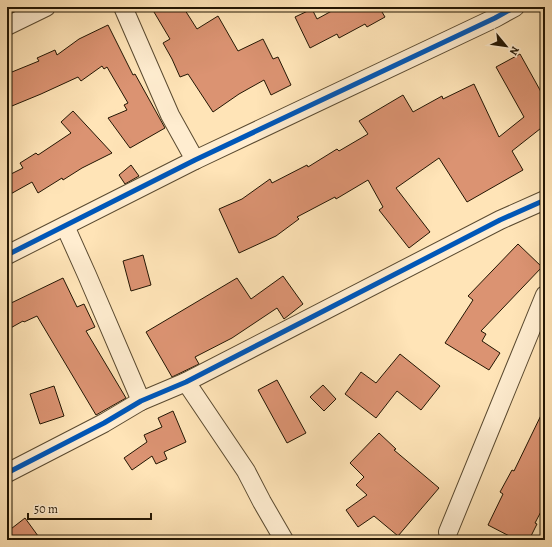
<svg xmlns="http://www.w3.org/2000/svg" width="552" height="547" viewBox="0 0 552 547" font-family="Alegreya,serif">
	<rect width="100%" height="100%" fill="#ffe4b7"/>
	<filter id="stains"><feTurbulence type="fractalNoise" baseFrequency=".005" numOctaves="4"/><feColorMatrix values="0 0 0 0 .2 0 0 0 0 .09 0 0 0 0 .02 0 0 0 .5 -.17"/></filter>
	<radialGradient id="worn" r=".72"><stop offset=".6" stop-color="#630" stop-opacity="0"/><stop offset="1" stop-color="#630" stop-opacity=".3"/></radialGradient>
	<g fill="#db9372" stroke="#231603">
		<path d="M151 7H183L197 29 218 16 238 51 263 39 273 59 278 57 291 85 271 95 264 80 239 94 213 112 188 74 180 77 172 59 163 43 170 39Z"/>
		<path d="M339 7H379L385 17 367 27 365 24 339 38 337 34 310 48 295 17 312 9 317 19Z"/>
		<path d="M108 25 133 75 135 74 165 128 130 148 108 118 127 110 124 105 128 103 107 67 104 69 102 66 81 81 78 77 41 94 7 108V74L39 61 37 58 55 50 57 55 79 39Z"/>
		<path d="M520 54 545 99V125L512 151 523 170 467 202 439 158 396 188 430 232 409 248 379 210 383 207 368 180 336 199 335 197 297 217 299 219 276 236 239 253 219 209 242 199 270 179 272 183 307 165 308 167 337 149 339 151 368 134 359 121 403 95 413 112 442 96 443 99 474 84 499 137 524 117 496 67Z"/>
		<path d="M73 111 112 153 82 168 63 180 62 178 38 193 32 182 7 196V176L23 168 20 163 36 153 38 155 71 133 61 122Z"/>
		<path d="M131 165 139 176 125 184 119 175Z"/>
		<path d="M518 244 542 267 481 331 486 334 482 341 500 353 489 370 445 343 473 300 468 296Z"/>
		<path d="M143 255 151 285 131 291 123 261Z"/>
		<path d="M283 276 303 304 284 319 277 308 232 338 195 357 199 364 172 377 146 332 237 278 251 299Z"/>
		<path d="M63 278 77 307 84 304 95 327 86 331 126 398 96 415 37 316 24 322 23 321 7 330V305Z"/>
		<path d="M400 354 440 386 421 410 397 391 376 418 345 394 361 372 376 383Z"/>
		<path d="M277 380 306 433 287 443 258 390Z"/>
		<path d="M323 385 336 399 324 411 310 397Z"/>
		<path d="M54 386 64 416 40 424 30 394Z"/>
		<path d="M545 407V504L535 523 537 524 529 540H517L488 525 503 494 500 492 512 470 514 471Z"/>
		<path d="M173 411 186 442 164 452 167 459 156 464 152 456 132 470 124 458 147 442 144 435 162 427 158 418Z"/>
		<path d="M379 433 396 449 394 450 439 488 398 536 374 516 358 527 346 510 367 495 356 485 364 477 350 463Z"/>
		<path d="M25 518 41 540H7V532Z"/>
	</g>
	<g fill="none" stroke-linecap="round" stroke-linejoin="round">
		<defs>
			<g id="minor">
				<path d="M123 7 170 115 195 160"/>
				<path d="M7 26 46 7"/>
				<path d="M65 226 87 275 141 401"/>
				<path d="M7 255 195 160 495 18 515 7"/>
				<path d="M186 382 246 471 262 502 284 540"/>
				<path d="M7 473 104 423 141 401 186 382 500 220 545 200"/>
				<path d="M448 532 545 295"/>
			</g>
		</defs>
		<use href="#minor" stroke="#5a4a30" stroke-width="20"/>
		<use href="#minor" stroke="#ffedd0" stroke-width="18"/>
		<defs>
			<g id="cycleway">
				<path d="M7 255 195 160 495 18 515 7"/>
				<path d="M7 473 104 423 141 401 186 382 500 220 545 200"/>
			</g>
		</defs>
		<use href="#cycleway" stroke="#ffedd0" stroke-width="8"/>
		<use href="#cycleway" stroke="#0057b8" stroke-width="5"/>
	</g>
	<rect width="552" height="547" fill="none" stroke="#ffe4b7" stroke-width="24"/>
	<rect x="8" y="8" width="536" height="531" fill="none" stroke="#231603" stroke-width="2"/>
	<rect x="12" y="12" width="528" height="523" fill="none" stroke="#231603"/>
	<g transform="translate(506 46) rotate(119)" stroke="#ffedd0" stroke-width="3" paint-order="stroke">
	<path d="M0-3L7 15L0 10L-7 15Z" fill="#231603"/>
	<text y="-6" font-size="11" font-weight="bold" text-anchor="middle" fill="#231603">N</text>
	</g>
	<path d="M28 513v6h123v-6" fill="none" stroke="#231603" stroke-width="2"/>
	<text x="34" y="513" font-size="12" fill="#231603" stroke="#ffedd0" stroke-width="3" paint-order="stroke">50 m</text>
	<rect width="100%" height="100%" filter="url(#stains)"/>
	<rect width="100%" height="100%" fill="url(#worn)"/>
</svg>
